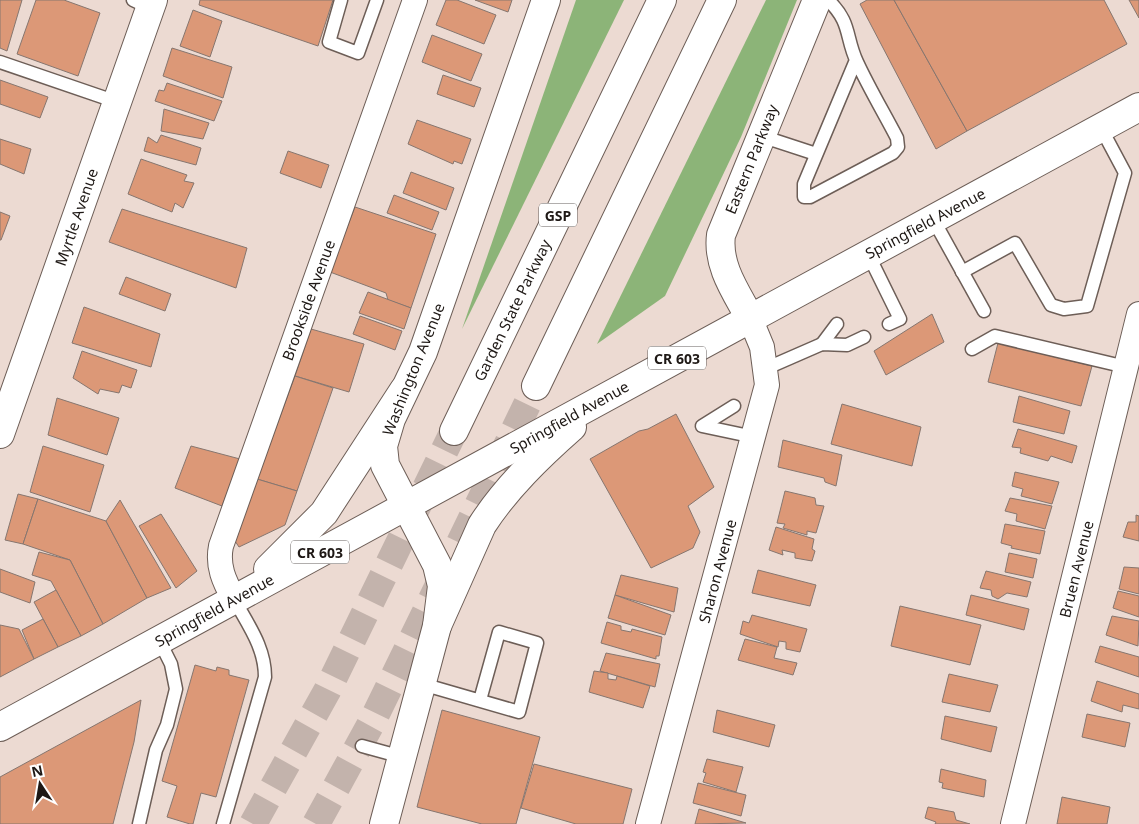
<svg xmlns="http://www.w3.org/2000/svg" width="1139" height="824" viewBox="0 0 1139 824" font-family="'Noto Sans',sans-serif">
	<rect width="100%" height="100%" fill="#ecdad2"/>
	<g fill="#8cb478">
		<path d="M576 0H624L462 329Z"/>
		<path d="M766 0H797L741 137 665 296 597 344Z"/>
	</g>
	<g fill="#dc9877" stroke="#86766f">
		<path d="M0 0H22L7 51 0 48Z"/>
		<path d="M36 0H64L100 13 78 76 17 54Z"/>
		<path d="M200 0H333L318 46 199 5Z"/>
		<path d="M446 0H457L496 15 484 44 436 25Z"/>
		<path d="M475 0H512L508 12Z"/>
		<path d="M867 0H894L967 131 936 149 860 4Z"/>
		<path d="M894 0H1104L1127 44 967 131Z"/>
		<path d="M1129 0H1139V18Z"/>
		<path d="M193 10 222 21 210 57 180 46Z"/>
		<path d="M432 35 482 54 471 81 422 62Z"/>
		<path d="M172 48 232 67 223 98 163 76Z"/>
		<path d="M443 75 481 88 474 107 437 94Z"/>
		<path d="M0 80 48 97 40 118 0 104Z"/>
		<path d="M167 83 222 101 214 121 155 101 159 90 164 91Z"/>
		<path d="M164 109 209 123 203 139 161 131Z"/>
		<path d="M417 120 471 139 462 164 454 161 453 164 408 144Z"/>
		<path d="M161 135 201 148 196 165 144 151 148 137 157 143Z"/>
		<path d="M0 139 31 149 24 174 0 164Z"/>
		<path d="M288 151 329 165 321 188 280 173Z"/>
		<path d="M141 159 187 175 184 181 194 183 183 208 175 203 172 212 128 194Z"/>
		<path d="M411 172 454 188 446 210 403 193Z"/>
		<path d="M394 195 439 212 432 230 387 213Z"/>
		<path d="M355 207 436 234 411 308 388 300 386 293 330 272Z"/>
		<path d="M122 209 247 248 236 288 109 242Z"/>
		<path d="M0 212 10 216 1 240H0Z"/>
		<path d="M126 277 171 294 165 311 119 294Z"/>
		<path d="M368 292 411 308 404 329 359 313Z"/>
		<path d="M84 307 160 334 151 367 72 343Z"/>
		<path d="M932 314 944 342 886 375 874 351Z"/>
		<path d="M360 316 402 331 395 350 353 334Z"/>
		<path d="M311 329 364 344 349 392 295 376Z"/>
		<path d="M998 343 1092 366 1081 406 988 382Z"/>
		<path d="M82 351 137 370 131 388 122 385 119 393 100 389 98 394 73 378Z"/>
		<path d="M295 376 333 388 297 491 257 479Z"/>
		<path d="M1019 396 1070 411 1064 434 1013 422Z"/>
		<path d="M57 398 119 418 107 455 48 435Z"/>
		<path d="M842 404 921 427 912 466 831 444Z"/>
		<path d="M676 414 714 487 688 506 700 532 693 548 651 568 590 459 639 431 648 429Z"/>
		<path d="M1018 429 1077 446 1072 463 1051 456 1048 461 1020 453 1021 448 1012 447Z"/>
		<path d="M783 440 842 455 836 486 825 482 824 478 778 467Z"/>
		<path d="M43 446 104 465 90 512 30 492Z"/>
		<path d="M191 446 240 459 222 506 175 488Z"/>
		<path d="M1015 472 1059 482 1052 504 1021 496 1023 489 1012 486Z"/>
		<path d="M257 479 297 491 285 525 239 547 235 541Z"/>
		<path d="M785 491 815 498 816 505 824 506 816 533 807 531V535L783 528 785 524 777 523Z"/>
		<path d="M18 494 38 499 23 544 5 540Z"/>
		<path d="M1010 498 1052 506 1045 529 1016 521 1017 514 1005 511Z"/>
		<path d="M38 499 106 521 147 598 103 624 70 560 23 544Z"/>
		<path d="M120 500 171 588 147 598 106 521Z"/>
		<path d="M161 514 197 571 176 588 139 526Z"/>
		<path d="M1136 515 1139 516V541L1123 537 1128 522H1136Z"/>
		<path d="M1005 524 1045 531 1040 554 1011 548 1012 546 1001 543Z"/>
		<path d="M776 527 814 539 812 549 815 551 812 561 795 558V553L782 550 783 555 769 550Z"/>
		<path d="M39 552 70 560 103 624 81 636 51 581 32 575Z"/>
		<path d="M1009 553 1037 559 1033 578 1005 572Z"/>
		<path d="M1124 567 1139 568V594L1119 589Z"/>
		<path d="M0 569 35 582 30 603 0 592Z"/>
		<path d="M758 570 816 585 810 606 752 593Z"/>
		<path d="M986 571 1031 582 1027 597 1007 593 998 599 992 596 991 590 980 588Z"/>
		<path d="M621 575 678 588 674 612 615 595Z"/>
		<path d="M56 590 81 636 58 647 34 602Z"/>
		<path d="M1118 591 1139 596V617L1113 608Z"/>
		<path d="M615 595 671 615 665 635 608 618Z"/>
		<path d="M971 595 1029 609 1024 630 966 615Z"/>
		<path d="M900 606 981 625 970 665 891 646Z"/>
		<path d="M752 615 807 629 800 652 786 649V642L779 641 778 647 740 634 743 621 749 623Z"/>
		<path d="M1112 616 1139 621 1138 646 1106 635Z"/>
		<path d="M43 619 58 647 34 659 22 630Z"/>
		<path d="M607 622 621 626V630L631 632 632 629 662 637 659 656H656V659L601 643Z"/>
		<path d="M0 625 19 629 34 659 0 677Z"/>
		<path d="M745 639 777 647 774 658 797 663 793 675 738 660Z"/>
		<path d="M1100 646 1139 657V677L1095 662Z"/>
		<path d="M606 653 660 664 655 687 600 671Z"/>
		<path d="M195 665 216 671 217 667 229 670V675L249 680 216 797 201 793 193 824H190L167 817 177 786 162 781Z"/>
		<path d="M594 671 608 673V679L616 680 617 676 650 686 643 708 589 692Z"/>
		<path d="M949 674 998 685 990 712 942 702Z"/>
		<path d="M1097 681 1139 694V709L1123 705 1122 712 1091 701Z"/>
		<path d="M141 700 134 742 113 824H0V777Z"/>
		<path d="M442 710 540 737 516 824H482L417 807Z"/>
		<path d="M717 710 775 725 769 747 713 732Z"/>
		<path d="M1087 714 1130 723 1125 747 1082 737Z"/>
		<path d="M945 716 997 727 991 752 941 739Z"/>
		<path d="M707 759 743 767 736 792 703 782 706 773 703 772Z"/>
		<path d="M534 764 632 789 623 824H576L521 808Z"/>
		<path d="M941 769 986 780 984 797 942 788 943 783 939 782Z"/>
		<path d="M698 783 746 795 741 816 693 803Z"/>
		<path d="M1062 797 1110 807 1107 824H1057Z"/>
		<path d="M928 807 954 812 956 820 970 824H935L936 822 925 818Z"/>
		<path d="M699 809 746 823 695 824Z"/>
	</g>
	<g fill="none" stroke-linecap="round" stroke-linejoin="round">
		<g stroke="#c3b3ac" stroke-width="28" stroke-dasharray="28 14" stroke-linecap="butt">
			<path d="M460 543 536 386"/>
			<path d="M253 824 327 691 454 431"/>
			<path d="M316 824 373 720 440 583"/>
		</g>
		<defs>
			<g id="service">
				<path d="M133 0 150 8"/>
				<path d="M341 0 329 42 358 53 377 0"/>
				<path d="M828 0C852 23 845 37 857 62 869 88 884 113 897 138L898 147 893 153 810 197H804V184L856 60"/>
				<path d="M0 62 117 102"/>
				<path d="M761 136 816 154"/>
				<path d="M933 219 984 311"/>
				<path d="M868 254 900 319 889 324"/>
				<path d="M962 272 1015 243 1051 305 1064 309 1087 306 1125 173 1101 128"/>
				<path d="M822 344 837 324"/>
				<path d="M972 349 995 336 1126 367"/>
				<path d="M767 368 822 344 847 345 864 337"/>
				<path d="M734 406 702 426 754 437"/>
				<path d="M422 684 519 712 537 643 499 632 480 700"/>
				<path d="M362 746 402 757"/>
				<path d="M139 824 156 750 167 725 176 689 171 664 159 640"/>
				<path d="M223 824 265 677C265 647 248 625 234 599"/>
			</g>
			<g id="minor">
				<path d="M234 599C224 581 217 566 221 546L415 0"/>
				<path d="M648 824 767 385 762 347 750 318"/>
				<path d="M1013 824 1139 314"/>
			</g>
			<path id="tertiary" d="M0 434 153 0"/>
			<g id="secondary">
				<path d="M750 318C736 292 717 266 721 235L817 0"/>
				<path d="M384 824 437 626 442 586 437 565 385 465 383 446 391 419 423 352 546 0"/>
			</g>
			<g id="primary">
				<path d="M268 569 324 513 404 390"/>
				<path d="M437 626 482 525C506 488 538 457 572 427"/>
				<path d="M0 727 1139 107"/>
			</g>
			<g id="motorway">
				<path d="M536 386 722 0"/>
				<path d="M454 431 662 0"/>
			</g>
		</defs>
		<use href="#service" stroke="#6d5e57" stroke-width="15"/>
		<use href="#minor" stroke="#6d5e57" stroke-width="26"/>
		<use href="#tertiary" stroke="#6d5e57" stroke-width="30"/>
		<use href="#secondary" stroke="#6d5e57" stroke-width="30"/>
		<use href="#primary" stroke="#6d5e57" stroke-width="30"/>
		<use href="#motorway" stroke="#6d5e57" stroke-width="30"/>
		<use href="#service" stroke="#fff" stroke-width="12"/>
		<use href="#minor" stroke="#fff" stroke-width="24"/>
		<use href="#tertiary" stroke="#fff" stroke-width="28"/>
		<use href="#secondary" stroke="#fff" stroke-width="28"/>
		<use href="#primary" stroke="#fff" stroke-width="28"/>
		<use href="#motorway" stroke="#fff" stroke-width="28"/>
	</g>
	<g text-anchor="middle" dominant-baseline="central" stroke-width="5" stroke-linejoin="round" paint-order="stroke">
		<g fill="#fff" stroke="#625d5b" stroke-width="1">
			<rect x="539" y="203.5" width="38" height="23" rx="4"/>
			<rect x="648" y="346.5" width="58" height="23" rx="4"/>
			<rect x="291" y="540.5" width="58" height="23" rx="4"/>
		</g>
		<g font-size="14" font-weight="bold" fill="#1e1815">
			<text x="558" y="215">GSP</text>
			<text x="677" y="358">CR 603</text>
			<text x="320" y="552">CR 603</text>
		</g>
		<g font-size="15" fill="#1e1815" stroke="#fff">
			<text transform="translate(751 159) rotate(-68)">Eastern Parkway</text>
			<text transform="translate(76 217) rotate(-71)">Myrtle Avenue</text>
			<text transform="translate(925 223) rotate(-28)">Springfield Avenue</text>
			<text transform="translate(308 300) rotate(-70)">Brookside Avenue</text>
			<text transform="translate(512 310) rotate(-64)">Garden State Parkway</text>
			<text transform="translate(413 369) rotate(-68)">Washington Avenue</text>
			<text transform="translate(569 417) rotate(-29)">Springfield Avenue</text>
			<text transform="translate(1076 569) rotate(-76)">Bruen Avenue</text>
			<text transform="translate(717 571) rotate(-75)">Sharon Avenue</text>
			<text transform="translate(214 610) rotate(-29)">Springfield Avenue</text>
		</g>
	</g>
	<g transform="translate(40 784) rotate(348)" stroke="#ffffff" stroke-width="4" paint-order="stroke">
	<path d="M0-4L9 19L0 12L-9 19Z" fill="#1e1815"/>
	<text y="-8" font-size="14" font-weight="bold" text-anchor="middle" fill="#1e1815">N</text>
	</g>
</svg>
